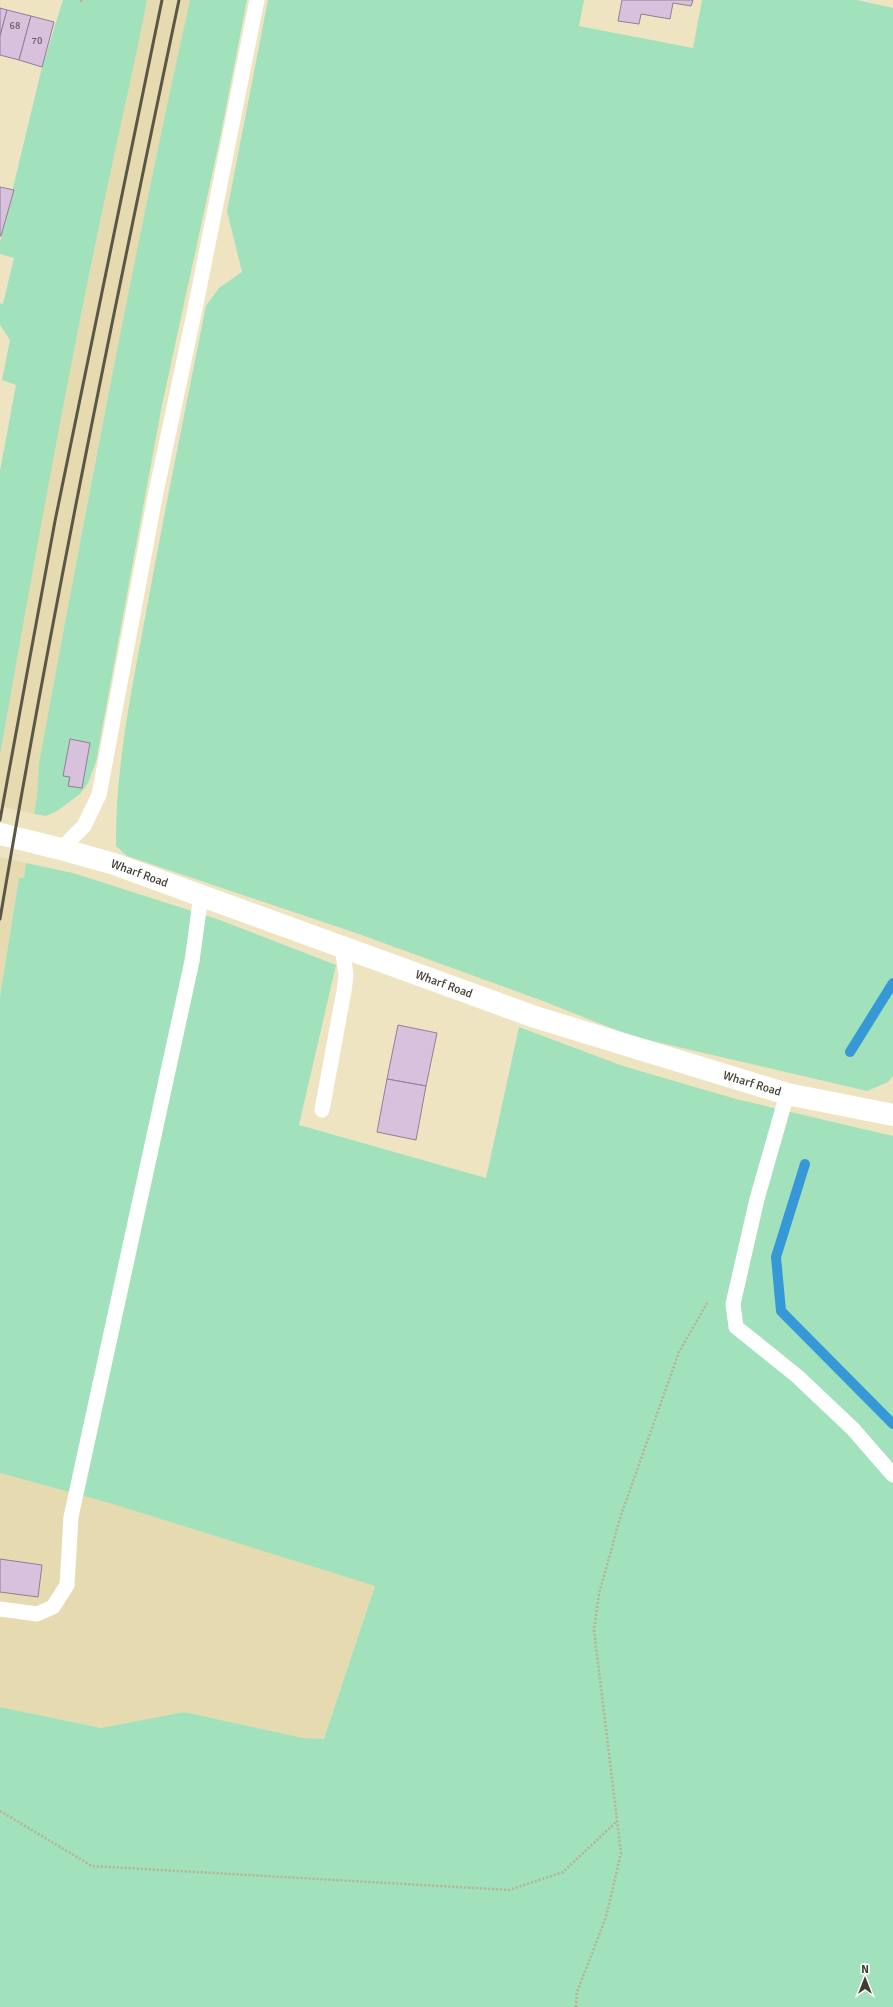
<svg xmlns="http://www.w3.org/2000/svg" width="893" height="2007" viewBox="0 0 893 2007" font-family="Signika,sans-serif">
	<rect width="100%" height="100%" fill="#efe4c2"/>
	<g fill="#e6dab0">
		<path d="M147 0H190L154 169 95 462 39 763 37 797 34 814 0 806V756L38 534 69 376 107 189Z"/>
		<path d="M0 857 26 863 24 878H19L0 997Z"/>
		<path d="M0 1473 116 1505 375 1586 325 1739 303 1738 184 1712 101 1728 0 1707Z"/>
	</g>
	<g fill="#a1e1bc">
		<path d="M63 0H147C135 63 120 126 107 189 67 377 33 566 0 756V471L16 385 2 380 10 340 0 325V303L3 304 14 258 0 254V242L42 67Z"/>
		<path d="M190 0H247L220 138 162 405 96 762 88 783 80 794 57 811 46 816 34 814 37 797 39 763C86 508 134 253 190 0Z"/>
		<path d="M268 0H584L579 26 693 48 702 0H857L893 8V1076L888 1082 867 1091 631 1036 543 1001 356 933 127 856 116 846C115 770 131 693 145 618 164 514 185 410 206 306L219 288 242 272 227 211Z"/>
		<path d="M26 863 73 873 217 919 336 965 299 1125 486 1178 519 1027 623 1066 736 1099 893 1136V2007H0V1707L101 1728 184 1712 303 1738 324 1739 375 1586 116 1505 0 1473V997L19 878H24Z"/>
	</g>
	<g fill="none" stroke-linecap="round" stroke-linejoin="round">
		<g stroke="#3798d8" stroke-width="10">
			<path d="M850 1052 893 983"/>
			<path d="M805 1164 776 1257 781 1311 893 1424"/>
		</g>
	</g>
	<g fill="#d8c1dd" stroke="#927d97">
		<path d="M622 0H693L691 6 673 3 670 19 641 14 639 24 618 21Z"/>
		<path d="M0 8 7 10 0 36Z"/>
		<path d="M7 10 31 16 19 60 0 55V36Z"/>
		<path d="M31 16 54 22 42 67 19 60Z"/>
		<path d="M0 187 14 190 1 236H0Z"/>
		<path d="M70 739 90 743 82 788 68 786 70 777 63 776Z"/>
		<path d="M398 1025 437 1033 426 1086 387 1079Z"/>
		<path d="M387 1079 426 1086 416 1140 377 1132Z"/>
		<path d="M0 1559 42 1565 38 1597 0 1592Z"/>
	</g>
	<g fill="none" stroke-linecap="round" stroke-linejoin="round">
		<g stroke="#bab195" stroke-width="2.5" stroke-dasharray="2 2" stroke-linecap="butt">
			<path d="M81 2V0"/>
			<path d="M0 1811 92 1866 509 1890 563 1872 616 1822"/>
			<path d="M576 2007 577 1992 606 1917 621 1853 594 1630 599 1594 620 1518 679 1352 707 1303"/>
		</g>
		<g stroke="#fff" stroke-width="15">
			<path d="M61 849 84 826 99 795 155 497 196 304 257 0"/>
			<path d="M787 1094 757 1199 733 1304 736 1327 797 1376 853 1429 893 1475"/>
			<path d="M322 1110 344 991 346 975 342 946"/>
			<path d="M0 1609 37 1614 53 1607 67 1585 71 1517 192 961 201 895"/>
		</g>
		<path stroke="#fff" stroke-width="22" id="s1" d="M0 834 61 849 114 864 535 1017 787 1094 893 1115"/>
		<g stroke="#5b5646" stroke-width="3">
			<path d="M0 820 55 521 162 0"/>
			<path d="M0 919C52 611 115 305 179 0"/>
		</g>
	</g>
	<g text-anchor="middle" dominant-baseline="central" stroke-width="3.5" stroke-linejoin="round" paint-order="stroke">
		<g font-size="10" fill="#665d5a">
			<text x="15" y="26">68</text>
			<text x="37" y="41">70</text>
		</g>
		<g font-size="12" fill="#403c2f" stroke="#fff">
			<text stroke="none"><textPath href="#s1" startOffset="145">Wharf Road</textPath></text>
			<text stroke="none"><textPath href="#s1" startOffset="469">Wharf Road</textPath></text>
			<text stroke="none"><textPath href="#s1" startOffset="793">Wharf Road</textPath></text>
		</g>
	</g>
	<g transform="translate(865 1979)" stroke="#ffffff" stroke-width="3" paint-order="stroke">
	<path d="M0-3L7 15L0 10L-7 15Z" fill="#403c2f"/>
	<text y="-6" font-size="11" font-weight="bold" text-anchor="middle" fill="#403c2f">N</text>
	</g>
</svg>
